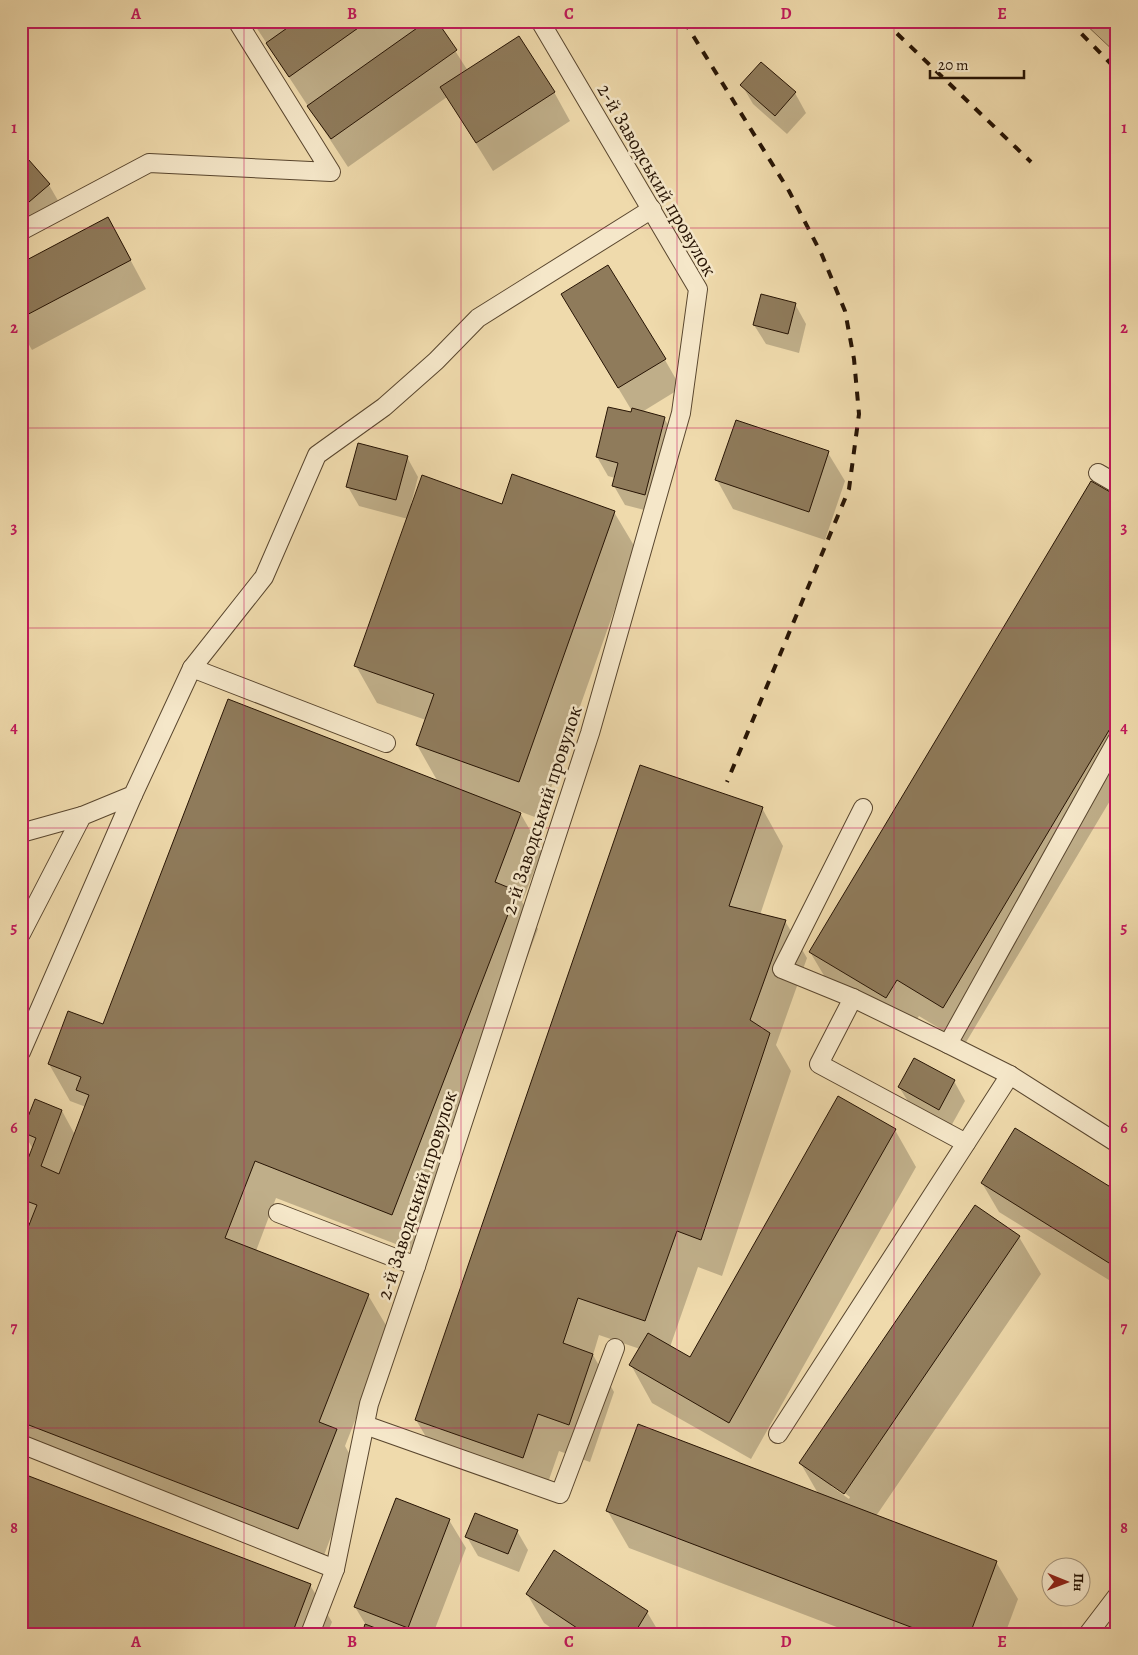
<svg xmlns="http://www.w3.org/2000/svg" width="1138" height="1655" viewBox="0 0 1138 1655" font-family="Alegreya,serif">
	<rect width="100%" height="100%" fill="#efdaac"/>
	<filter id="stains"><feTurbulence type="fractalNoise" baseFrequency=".004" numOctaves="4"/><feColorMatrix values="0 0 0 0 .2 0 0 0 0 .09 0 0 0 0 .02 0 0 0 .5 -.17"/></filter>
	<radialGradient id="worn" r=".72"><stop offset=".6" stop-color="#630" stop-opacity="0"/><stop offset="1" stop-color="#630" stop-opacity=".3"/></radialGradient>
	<path fill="#cdb88f" stroke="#7a664a" d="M1082 21H1117V54Z"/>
	<g fill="#0003" fill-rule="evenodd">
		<path d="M252 21H436L468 71 554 92 570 121 493 171 447 97 348 167Z"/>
		<path d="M742 85 795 93 806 113 787 134 753 104Z"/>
		<path d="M21 153 49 185 60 204 34 227 21 212Z"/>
		<path d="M108 218 146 289 32 350 21 331V264Z"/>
		<path d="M795 304 806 324 799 353 766 344 754 325Z"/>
		<path d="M579 323 665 360 681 388 642 412 664 418 675 437 656 513 625 505 614 486 615 478 608 476 597 457 632 414V411Z"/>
		<path d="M828 453 845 481 825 540 733 509 717 480Z"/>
		<path d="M407 457 418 477 411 504 503 506 614 512 636 549 540 819 519 811 542 851 522 902 538 929 414 1251 276 1198 256 1251 368 1295 390 1332 345 1446 357 1467 320 1566 21 1450V1249L31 1223 21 1206V1181L33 1149 23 1132 62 1111 75 1135 86 1107 70 1101 49 1064 438 782 417 745 426 720 377 703 356 666 408 519 359 506 348 487Z"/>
		<path d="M1117 498V789L965 1044 919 1016 907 1034 832 989 810 952Z"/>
		<path d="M762 808 783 846 760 915 785 921 807 958 776 1045 791 1071 722 1276 698 1267 670 1347 691 1359 895 1130 916 1167 751 1459 652 1403 631 1365 640 1349 599 1335 593 1355 614 1392 590 1462 559 1451 544 1494 438 1457 416 1420Z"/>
		<path d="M21 891 32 909 21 928Z"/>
		<path d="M954 1081 965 1101 950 1128 911 1106 899 1087Z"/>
		<path d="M982 1183 1117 1192V1285L999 1212Z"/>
		<path d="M1019 1237 1041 1274 876 1516 996 1562 1018 1599 1005 1634H855L629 1548 607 1510 819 1495 801 1464ZM831 1483 850 1497 849 1499 831 1486Z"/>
		<path d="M449 1520 466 1548 433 1634H363L366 1625 355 1607Z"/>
		<path d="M517 1531 528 1550 519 1572 478 1556 467 1537Z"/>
		<path d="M310 1585 332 1622 327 1634H21Z"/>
		<path d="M527 1594 647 1612 660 1634H560L544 1623Z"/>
		<path d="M670 1630 676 1634H668Z"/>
	</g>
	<g fill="#8f7b5b" stroke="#271404">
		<path d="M297 21H368L289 77 266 43Z"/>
		<path d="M427 21H437L457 50 331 139 307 106Z"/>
		<path d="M519 36 555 92 476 143 440 87Z"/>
		<path d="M761 62 796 92 775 116 740 85Z"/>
		<path d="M21 151 50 184 22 208H21Z"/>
		<path d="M108 217 131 260 21 318V263Z"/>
		<path d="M608 265 666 359 618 388 561 294Z"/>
		<path d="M761 294 796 303 788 334 753 325Z"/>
		<path d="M608 407 631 412 632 408 665 417 645 495 612 486 618 463 596 457Z"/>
		<path d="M736 420 829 451 809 512 715 480Z"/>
		<path d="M358 443 408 456 396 500 346 487Z"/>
		<path d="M512 474 615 511 519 782 416 745 434 694 354 666 422 475 502 504Z"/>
		<path d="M1091 481 1117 496V717L943 1008 897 980 886 998 809 952Z"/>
		<path d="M228 699 521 813 495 882 517 891 392 1215 255 1161 225 1238 369 1294 319 1422 337 1429 298 1529 21 1422V1245L37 1205 21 1199V1177L36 1138 22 1132 35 1099 62 1110 41 1166 59 1174 89 1095 76 1090 81 1077 48 1064 68 1011 103 1024Z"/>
		<path d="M640 765 763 807 729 906 786 920 750 1020 770 1033 701 1240 677 1231 645 1321 578 1298 563 1343 593 1354 569 1425 538 1414 523 1458 415 1420Z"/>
		<path d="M914 1058 955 1080 939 1110 898 1087Z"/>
		<path d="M838 1096 896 1129 729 1423 629 1365 648 1333 690 1357Z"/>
		<path d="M1015 1128 1117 1191V1268L981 1183Z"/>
		<path d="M975 1205 1020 1236 844 1494 799 1463Z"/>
		<path d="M638 1424 997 1561 970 1634H929L606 1511Z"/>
		<path d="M21 1473 311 1584 292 1634H21Z"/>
		<path d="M396 1498 450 1519 408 1628 354 1607Z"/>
		<path d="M475 1513 518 1530 508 1554 465 1537Z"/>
		<path d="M554 1550 648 1611 634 1634H586L526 1594Z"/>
		<path d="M365 1624 391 1634H362Z"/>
	</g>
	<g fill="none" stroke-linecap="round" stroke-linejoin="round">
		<defs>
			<g id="lane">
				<path d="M21 231 149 163 331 172 237 21"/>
				<path d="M1098 473 1117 484"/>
				<path d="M192 668 386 743"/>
				<path d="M1117 740 948 1044 1010 1075 1117 1143"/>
				<path d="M863 808 782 969 853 998 948 1044"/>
				<path d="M21 833 82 816"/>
				<path d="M21 934 82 816 133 795 192 668 264 577 317 455 384 407 436 361 478 318 652 209"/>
				<path d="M853 998 819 1064 966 1143"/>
				<path d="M21 1052 133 795"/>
				<path d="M278 1213 416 1266"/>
				<path d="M365 1425 560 1494 615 1348"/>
				<path d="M778 1434 1010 1075"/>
				<path d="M21 1444 335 1569"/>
				<path d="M310 1634 335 1569 369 1404 416 1266 590 733 681 413 698 289 540 21"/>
				<path d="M1088 1634 1117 1596"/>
			</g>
		</defs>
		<use href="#lane" stroke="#59462e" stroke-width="20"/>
		<use href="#lane" stroke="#f5e7c9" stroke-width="18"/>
		<g stroke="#271404" stroke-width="4" stroke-dasharray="9 9" stroke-linecap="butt">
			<path d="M684 21 789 191 822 255 845 311 854 359 859 414 849 489 727 782"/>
			<path d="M884 21 1031 162"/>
			<path d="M1069 21 1117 70"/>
		</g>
	</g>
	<path fill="none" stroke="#c2185b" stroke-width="1" stroke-opacity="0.55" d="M244 21V1634M461 21V1634M677 21V1634M894 21V1634M21 228H1117M21 428H1117M21 628H1117M21 828H1117M21 1028H1117M21 1228H1117M21 1428H1117"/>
	<g text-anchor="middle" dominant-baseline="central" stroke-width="5" stroke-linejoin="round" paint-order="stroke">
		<g font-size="20" fill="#271404" stroke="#f5e7c9">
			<text transform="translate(657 180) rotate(60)">2-й Заводський провулок</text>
			<text transform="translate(542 810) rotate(-72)">2-й Заводський провулок</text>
			<text transform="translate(417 1195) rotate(-72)">2-й Заводський провулок</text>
		</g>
	</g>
	<rect width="1138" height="1655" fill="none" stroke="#efdaac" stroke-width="55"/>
	<g transform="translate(1066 1582) rotate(91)"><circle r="24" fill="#f5e7c9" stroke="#a3937a"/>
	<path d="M0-4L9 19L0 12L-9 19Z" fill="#8f2418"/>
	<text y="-8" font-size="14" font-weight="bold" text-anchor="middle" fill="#271404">Пн</text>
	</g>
	<path d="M930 70v8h94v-8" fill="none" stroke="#271404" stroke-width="2.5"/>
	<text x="938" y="70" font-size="15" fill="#271404" stroke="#f5e7c9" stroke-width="4" paint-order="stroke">20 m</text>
	<rect x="28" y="28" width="1082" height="1600" fill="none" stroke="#c2185b" stroke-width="2"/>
	<g font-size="16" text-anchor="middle" font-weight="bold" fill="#c2185b">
		<text x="136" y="19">A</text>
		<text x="352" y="19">B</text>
		<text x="569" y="19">C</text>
		<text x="786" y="19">D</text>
		<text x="1002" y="19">E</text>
		<text x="14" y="133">1</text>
		<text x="1124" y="133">1</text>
		<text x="14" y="333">2</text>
		<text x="1124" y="333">2</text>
		<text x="14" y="533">3</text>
		<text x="1124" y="533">3</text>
		<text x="14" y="733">4</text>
		<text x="1124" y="733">4</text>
		<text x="14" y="933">5</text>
		<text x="1124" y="933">5</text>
		<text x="14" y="1133">6</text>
		<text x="1124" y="1133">6</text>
		<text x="14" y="1333">7</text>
		<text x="1124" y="1333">7</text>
		<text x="14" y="1533">8</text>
		<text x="1124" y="1533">8</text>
		<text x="136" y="1647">A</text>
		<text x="352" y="1647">B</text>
		<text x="569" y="1647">C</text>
		<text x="786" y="1647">D</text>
		<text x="1002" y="1647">E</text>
	</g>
	<rect width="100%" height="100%" filter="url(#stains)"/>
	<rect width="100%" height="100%" fill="url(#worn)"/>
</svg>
